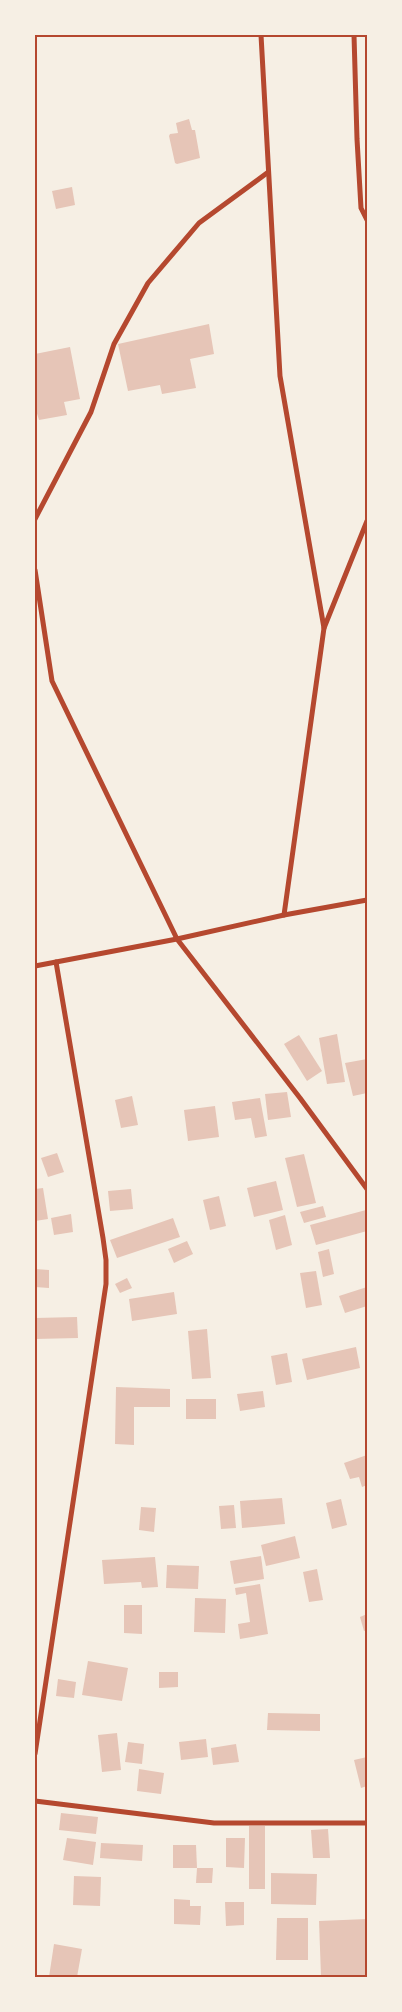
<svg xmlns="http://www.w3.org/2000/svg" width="402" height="2012" viewBox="0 0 402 2012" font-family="Helvetica,sans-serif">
	<rect width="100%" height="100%" fill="#f6efe4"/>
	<g fill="#e6c5b7">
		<path d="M189 119 192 130H195L200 158 177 164 175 163 169 136 170 134 178 133 176 123Z"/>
		<path d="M72 187 75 205 56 209 52 191Z"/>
		<path d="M209 324 214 354 190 359 196 388 162 394 160 385 128 391 118 344Z"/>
		<path d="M70 347 80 399 64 402 67 415 39 420 35 407V354Z"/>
		<path d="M337 1034 345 1082 327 1084 319 1038Z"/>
		<path d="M299 1035 322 1071 307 1081 284 1044Z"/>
		<path d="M367 1059V1093L353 1096 345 1063Z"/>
		<path d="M287 1092 291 1117 268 1120 265 1094Z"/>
		<path d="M132 1096 138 1125 121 1128 115 1100Z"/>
		<path d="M260 1098 267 1136 255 1138 251 1118 235 1120 232 1102Z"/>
		<path d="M215 1106 219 1137 188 1141 184 1110Z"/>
		<path d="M57 1153 64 1172 48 1177 41 1158Z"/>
		<path d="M304 1154 316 1203 297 1207 285 1158Z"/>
		<path d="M276 1181 283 1210 254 1217 247 1188Z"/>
		<path d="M43 1188 48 1219 35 1221V1189Z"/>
		<path d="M131 1189 133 1209 110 1211 108 1191Z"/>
		<path d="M219 1196 226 1226 210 1230 203 1200Z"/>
		<path d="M323 1206 326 1217 304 1223 300 1212Z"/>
		<path d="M366 1210 367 1231 316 1245 310 1225Z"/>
		<path d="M71 1214 73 1232 54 1235 51 1218Z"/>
		<path d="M285 1215 292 1245 276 1250 269 1220Z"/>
		<path d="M173 1218 180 1237 117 1258 110 1240Z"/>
		<path d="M187 1241 193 1254 174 1263 168 1249Z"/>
		<path d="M329 1249 334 1274 323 1277 318 1252Z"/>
		<path d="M35 1269 49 1270V1288L35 1287Z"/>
		<path d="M316 1271 322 1305 306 1308 300 1273Z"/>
		<path d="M127 1278 132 1288 120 1293 115 1284Z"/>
		<path d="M367 1287V1306L345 1313 339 1296Z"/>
		<path d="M174 1292 177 1314 132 1321 129 1299Z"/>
		<path d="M77 1317 78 1338 35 1339V1318Z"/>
		<path d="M207 1329 211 1378 192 1379 188 1331Z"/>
		<path d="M356 1347 360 1368 307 1380 302 1359Z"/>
		<path d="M287 1353 292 1382 276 1385 271 1356Z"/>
		<path d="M116 1387 170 1389V1407H134V1445L115 1444Z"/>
		<path d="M263 1391 265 1407 240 1411 237 1394Z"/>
		<rect x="186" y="1399" width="30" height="20"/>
		<path d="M367 1455V1485L362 1487 359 1477 350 1479 344 1463Z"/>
		<path d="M282 1498 285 1524 242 1528 240 1501Z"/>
		<path d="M341 1499 347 1525 332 1529 326 1503Z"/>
		<path d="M234 1505 236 1528 221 1529 219 1506Z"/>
		<path d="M141 1507 156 1508 154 1532 139 1530Z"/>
		<path d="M295 1536 300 1558 266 1566 261 1545Z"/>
		<path d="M261 1556 264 1579 234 1584 230 1561Z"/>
		<path d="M155 1557 158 1587 142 1588 141 1582 104 1584 102 1560Z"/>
		<path d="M167 1565 199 1566 198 1589 166 1588Z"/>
		<path d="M317 1569 323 1600 309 1602 303 1572Z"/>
		<path d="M260 1584 268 1634 240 1639 238 1624 250 1622 246 1593 236 1595 235 1588Z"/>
		<path d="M195 1598 226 1599 225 1633 194 1632Z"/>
		<path d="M124 1605H142V1634L124 1633Z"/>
		<path d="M367 1614V1630L364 1631 360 1617Z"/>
		<path d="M88 1661 128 1668 122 1701 82 1695Z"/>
		<path d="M159 1672H178V1687L159 1688Z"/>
		<path d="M58 1679 76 1682 74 1698 56 1696Z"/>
		<path d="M268 1713 320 1714V1731L267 1730Z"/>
		<path d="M117 1733 121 1770 102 1772 98 1735Z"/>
		<path d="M206 1739 208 1757 181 1760 179 1742Z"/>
		<path d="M128 1742 144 1744 142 1764 125 1762Z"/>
		<path d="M236 1744 239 1762 213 1765 211 1748Z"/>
		<path d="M367 1757V1786L361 1788 354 1760Z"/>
		<path d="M139 1769 164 1773 161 1794 137 1791Z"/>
		<path d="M61 1813 98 1817 96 1834 59 1830Z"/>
		<rect x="249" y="1826" width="16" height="63"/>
		<path d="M328 1829 330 1858H313L311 1830Z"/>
		<path d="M67 1838 96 1842 93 1865 63 1860Z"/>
		<path d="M226 1838H245L244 1868 226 1867Z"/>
		<path d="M101 1843 143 1845 142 1861 100 1858Z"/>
		<path d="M173 1845H196L197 1868H173Z"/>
		<path d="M197 1868H213L212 1883H196Z"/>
		<path d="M271 1873 317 1874 316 1905 271 1904Z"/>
		<path d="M74 1876 101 1877 100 1906 73 1905Z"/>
		<path d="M174 1899 190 1900V1906H201L200 1925 174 1924Z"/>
		<path d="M225 1902H244V1925L226 1926Z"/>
		<path d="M277 1918H308V1960H276Z"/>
		<path d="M367 1919V1975L321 1976 319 1921Z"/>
		<path d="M54 1944 82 1949 77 1977H49Z"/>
	</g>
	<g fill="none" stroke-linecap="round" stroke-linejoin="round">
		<g stroke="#b5482f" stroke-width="5">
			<path d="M261 35 280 376 324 628"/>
			<path d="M354 35 357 139 361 208 367 220"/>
			<path d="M35 519 91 412 114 344 148 283 199 223 267 173"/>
			<path d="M35 570 52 681 177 939 300 1098 367 1189"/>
			<path d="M284 915 324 628 367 521"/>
			<path d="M35 966 177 939 284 915 367 900"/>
			<path d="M35 1754 106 1284V1260L103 1238 56 962"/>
			<path d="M35 1801 214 1823H367"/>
		</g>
	</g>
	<rect width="402" height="2012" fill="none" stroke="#f6efe4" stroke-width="72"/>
	<rect x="36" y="36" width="330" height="1940" fill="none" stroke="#b5482f" stroke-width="2"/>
</svg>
